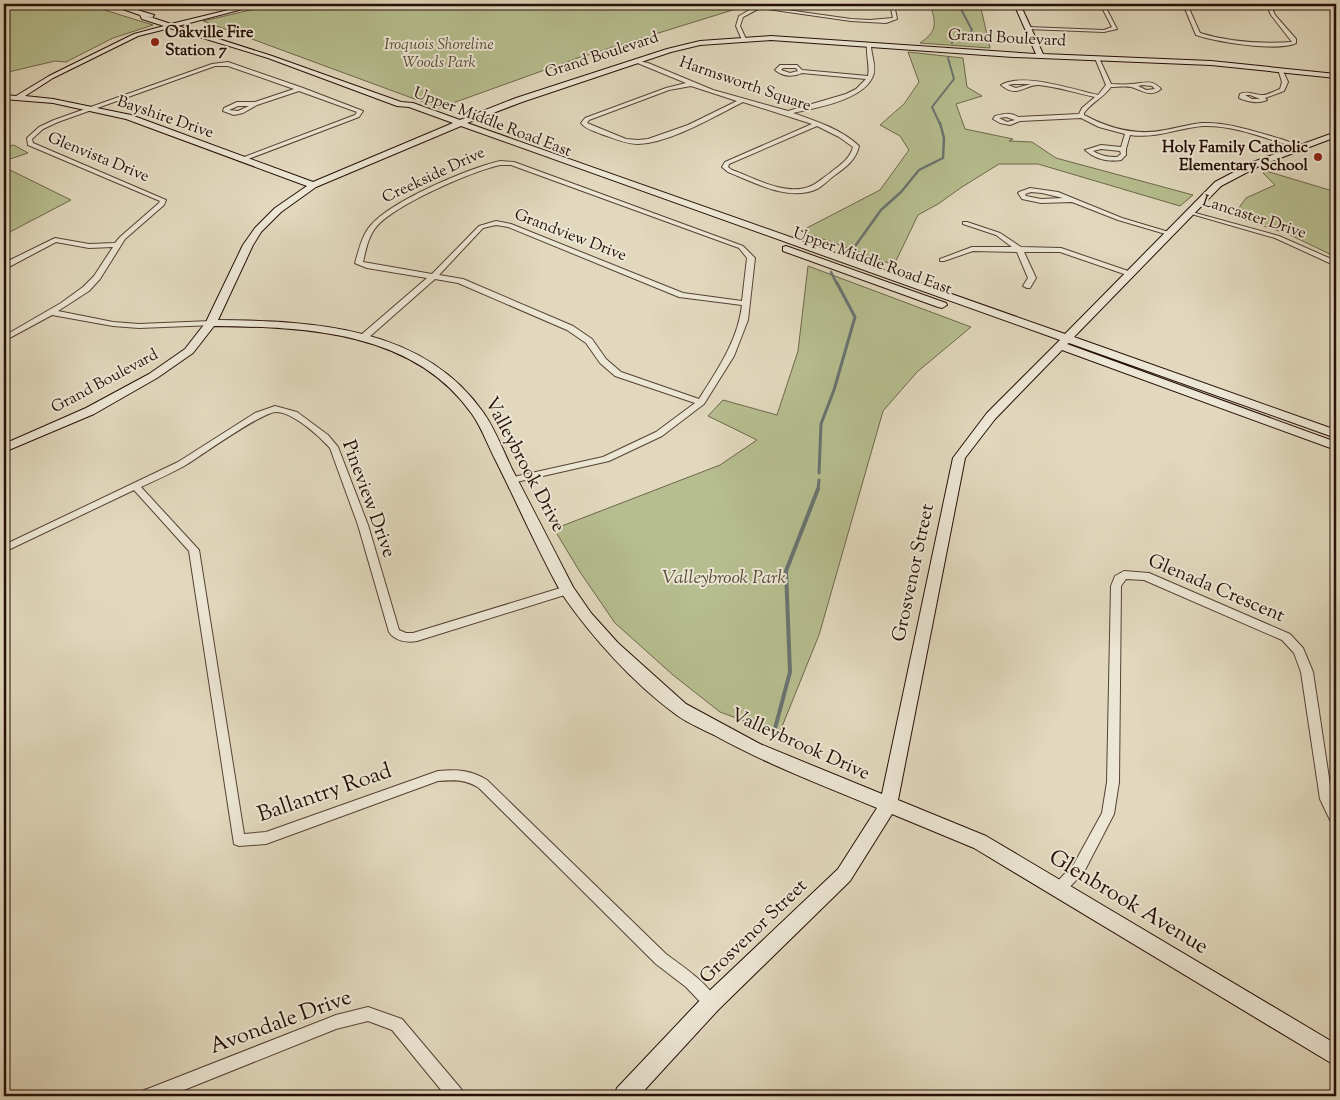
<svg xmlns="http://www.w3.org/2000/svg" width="1340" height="1100" viewBox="0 0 1340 1100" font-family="'Sorts Mill Goudy',serif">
	<rect width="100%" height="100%" fill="#e1d8bd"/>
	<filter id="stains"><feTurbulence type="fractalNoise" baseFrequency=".004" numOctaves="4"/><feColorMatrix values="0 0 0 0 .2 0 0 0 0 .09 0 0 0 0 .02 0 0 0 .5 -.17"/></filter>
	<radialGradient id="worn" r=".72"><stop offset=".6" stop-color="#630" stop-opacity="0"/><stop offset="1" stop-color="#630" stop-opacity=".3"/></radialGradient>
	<g fill="#b6be8f" stroke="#6e664b">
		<path d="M4 4H85L153 25 113 38 66 62 55 61 4 73Z"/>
		<path d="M276 4H752L578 58 439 108 203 21Z"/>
		<path d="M930 4H980L990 48 920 43C938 31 936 23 930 4Z"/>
		<path d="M908 52 963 58 967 87 982 96 956 104 965 129 1013 139 1009 141 1032 142 1056 158 1193 195 1180 206 1038 164H999L962 187 938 204 918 215 894 265 801 231 880 190 909 150 900 136 880 125 904 104 919 82Z"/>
		<path d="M14 145 28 153 4 161V147Z"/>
		<path d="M4 167 71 200 4 235Z"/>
		<path d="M1266 171 1336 192V257L1288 234 1233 216 1246 198 1275 185 1263 173Z"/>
		<path d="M808 266 971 327 917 372 883 411 819 635 779 734 720 712 673 675 615 623 580 572 554 529 720 465 757 440 708 416 723 400 777 415 798 351Z"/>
	</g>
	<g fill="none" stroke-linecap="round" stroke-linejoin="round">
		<g stroke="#697471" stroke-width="2">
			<path d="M952 43 953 40 968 36 972 30 962 11V4"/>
			<path d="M940 124 932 107 954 79 948 58"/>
		</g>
		<g stroke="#697471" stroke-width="2.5">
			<path d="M848 256 881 210 901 192 919 170 943 158 944 138 940 123"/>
			<path d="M831 272 837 284"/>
		</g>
		<g stroke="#697471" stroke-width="3">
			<path d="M819 473 821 424 834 390 855 317 837 283"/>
			<path d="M818 490 819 480"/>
		</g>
		<path stroke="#697471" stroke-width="4" d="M773 736 790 672 786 571 818 489"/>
		<defs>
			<g id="street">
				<path d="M760 4 787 10 851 19 870 20 893 18 890 4H894L897 19 886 23 851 21 760 8 743 17 740 26 746 39 742 40 736 26 739 16Z"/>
				<path d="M1100 4H1104L1117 29 1104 32 1028 29 1026 28 1028 27 1104 30 1112 27Z"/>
				<path d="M1183 4H1187L1200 33C1229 42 1262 44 1292 42L1271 15 1266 4H1270L1275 15 1296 39V43C1278 52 1217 42 1196 35Z"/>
				<path d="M1295 4 1336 8V10L1297 5Z"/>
				<path d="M869 44 871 45C871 55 877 67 873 76 864 100 815 108 793 113 816 121 841 129 859 146 856 160 846 167 835 175 829 179 823 186 817 189 788 202 754 182 728 172L722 167 725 162 812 124 743 102C715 116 670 143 638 144 626 144 613 138 601 134 594 131 585 129 581 123L585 118 666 88 686 83 635 62V60L648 63 713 90 788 111 846 94 856 89 866 79 802 73C793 77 783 77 775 70L780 65H797L802 70 868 76C870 66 866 56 867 45ZM783 68H796L798 71 790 73 781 70ZM691 86 737 101 688 125 648 139 638 140 626 139 587 123 589 120 669 90ZM817 126 839 137 853 147C850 159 840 165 830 173 824 177 818 183 811 186 786 197 755 178 732 170L728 167 729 164Z"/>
				<path d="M1097 57 1099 58 1111 84C1118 84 1125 85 1131 84 1143 84 1151 78 1161 89 1150 98 1142 90 1131 87 1125 86 1117 87 1111 87 1103 98 1092 102 1084 113V115C1110 129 1136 136 1165 130 1177 128 1190 124 1202 123 1229 122 1256 132 1281 139 1288 142 1296 143 1302 147L1297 148C1267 139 1235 125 1203 126 1178 128 1156 139 1130 135L1126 149V155L1121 160C1108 162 1095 159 1085 150L1101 145 1121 147 1125 134 1099 127 1081 118 1020 121 1010 125 1000 123 993 119 995 116C1003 114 1011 112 1018 117L1079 114 1082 108 1095 97C1076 93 1058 87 1039 85 1025 84 1018 99 1001 85 1023 72 1074 90 1098 95L1106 85 1095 58ZM1013 84H1031L1016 88 1008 85ZM1142 85 1152 86 1155 89 1146 90 1138 86ZM1006 117 1015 120 1007 122 999 118ZM1101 149 1120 151 1121 154 1117 157C1108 157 1101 156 1093 151Z"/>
				<path d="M228 62 303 88 363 111 359 117 243 161H239V159L355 115 357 112 299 91 257 105 243 113 234 115 223 111 224 108 237 102H255L294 89 228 66H215L58 122 43 129 32 139 33 143 166 200 164 205 125 239 100 279 89 291 58 311 113 322 139 324 211 321 215 323 214 325 139 328 113 326 52 315 4 341V336L61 303 83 287 94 276 113 247 89 248 56 242 7 268H4V263L55 238 89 244 115 243 120 237 159 203 160 201 28 145 27 138 39 127 54 120 212 64ZM238 106H249L238 111 229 110Z"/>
				<path d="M1278 69H1282L1288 82 1284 91 1265 98 1267 100C1257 104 1249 102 1239 98L1240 94C1249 90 1255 96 1264 95 1269 94 1275 91 1280 89L1282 82ZM1245 95H1250L1260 99H1252Z"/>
				<path d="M500 161 514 162 743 246 755 258 748 320 734 356 704 404 662 436 609 461 512 483 509 482 507 480 509 478 603 457 656 432 695 403 615 376 600 363 586 343 567 330 458 283 435 279 368 338H362V334L427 278 367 268 357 264 355 263C359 250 362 234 372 224 394 200 467 169 500 161ZM500 165H511L739 248 747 258 742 301 683 293 511 224 496 221 479 226 432 274 363 262C366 250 368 236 377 226 397 204 470 172 500 165ZM496 225 508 227 679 297 742 305C738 340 718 369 699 399L621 372 606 359 592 339 573 326 463 279 439 275 483 228Z"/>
				<path d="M1030 188 1058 192 1122 218 1172 233 1169 235 1118 220 1072 202 1041 203 1022 199 1018 193 1019 192ZM1031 192 1042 193 1063 198 1041 199 1026 196 1025 194Z"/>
				<path d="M1188 211 1279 236 1336 261V266L1275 238 1188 213Z"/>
				<path d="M963 222H967L1000 233 1021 247 1061 248 1134 273 1127 275 1060 252H1024L1036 278 1030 288H1027L1023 286 1028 278 1017 252 973 251 944 261H940V259L972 247H1012L996 235 963 224Z"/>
				<path d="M275 406 297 412 328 435 338 447 368 525 399 630 406 633H413L567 586 571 587 572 590 571 593 417 641C407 643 395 641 389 632L358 525 330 448C319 436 293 412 276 412 262 412 202 455 186 465 172 473 156 480 141 487L199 550 244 834 266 832 438 771C457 769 471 770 487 780L666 954C682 966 710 984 718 1003L716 1008 711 1010 706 1008 686 987 656 964 479 788C465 779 453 780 438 781L266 844 239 846 234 844 189 551 134 490 4 552V545L178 462 255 413Z"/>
				<path d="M1124 571 1149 573 1290 634 1303 648 1313 672 1332 798 1336 806V824L1331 822 1320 799 1301 672 1294 653 1282 640 1144 580 1126 579 1121 586 1119 782 1114 814 1084 872 1064 893 1059 895 1054 893 1052 889 1054 885 1074 864 1102 813 1107 782 1111 586 1115 576Z"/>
				<path d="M368 1007 402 1019 462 1090 464 1096H446L392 1030 368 1021 336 1029 169 1096H142L144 1090 150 1088 336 1015Z"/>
			</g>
			<g id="secondary">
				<path d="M108 4H117L154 15 152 18 147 16 171 24 253 4H262L178 26 272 56 401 102 413 103 460 120 516 98 667 49 700 41 771 36 1036 54 1014 4H1020L1043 54 1211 61 1336 74V78L1211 65 1013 57 771 40 700 45 671 52 522 102 467 123 1065 334 1215 182 1253 162 1336 132V137L1259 166 1221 186 1074 337 1336 430V438L1069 343 1067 344 1336 442V450L1062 350 995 419 965 458 898 800 986 836 1336 1044V1066L974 848 892 814 850 881 718 1010 639 1096H614L617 1088 704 996 838 869 877 808C822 785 766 764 714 735 700 728 685 722 674 713 632 682 591 636 562 594 538 551 518 505 496 461 488 446 482 428 472 414 414 331 306 327 214 326L193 353 157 378 94 414 4 452V444L86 408 149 374 185 349 206 322 243 245 255 228 275 208 307 186 126 119 53 103 4 99V95L16 96 49 76 134 34 164 26 142 19 140 15ZM170 28 268 58 397 106 409 107 453 123 313 182 131 115 53 99 25 96 53 78 138 36ZM461 126 1060 340 987 413 953 458 882 794 760 744 686 704 618 643 591 613 573 587C553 548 533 509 512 469 503 450 495 429 483 412 423 326 312 321 218 320L253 245 261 232 281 212 316 187Z"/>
				<path d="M786 246 946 303 947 305 942 308 938 307 783 251V247Z"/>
			</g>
		</defs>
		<use href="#street" stroke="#554134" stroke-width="2"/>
		<use href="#secondary" stroke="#260f07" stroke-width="2"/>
		<use href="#street" fill="#ece6d4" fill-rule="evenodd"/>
		<use href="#secondary" fill="#ece6d4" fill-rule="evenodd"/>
	</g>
	<g fill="#8f2418" stroke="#ece6d4" stroke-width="2">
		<circle cx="155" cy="42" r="5"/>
		<circle cx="1318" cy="157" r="5"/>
	</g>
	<g text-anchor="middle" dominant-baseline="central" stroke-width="4" stroke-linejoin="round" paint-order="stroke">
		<g font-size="16" font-weight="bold" fill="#260f07" stroke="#ece6d4" text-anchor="start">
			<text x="165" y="33">Oakville Fire<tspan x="165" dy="18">Station 7</tspan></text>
			<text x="1308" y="148" text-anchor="end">Holy Family Catholic<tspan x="1308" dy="18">Elementary School</tspan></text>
		</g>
		<g font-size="16" fill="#260f07" stroke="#ece6d4">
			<text transform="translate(1007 39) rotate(3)">Grand Boulevard</text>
			<text transform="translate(602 56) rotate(-18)">Grand Boulevard</text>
			<text transform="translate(745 85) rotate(19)">Harmsworth Square</text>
			<text transform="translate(165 118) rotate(19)">Bayshire Drive</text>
			<text transform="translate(492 123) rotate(21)">Upper Middle Road East</text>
			<text transform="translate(98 158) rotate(22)">Glenvista Drive</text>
			<text transform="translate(434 176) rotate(-25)">Creekside Drive</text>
			<text transform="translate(1254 218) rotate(18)">Lancaster Drive</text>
			<text transform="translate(570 236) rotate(21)">Grandview Drive</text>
			<text transform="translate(872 262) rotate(20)">Upper Middle Road East</text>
			<text transform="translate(105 382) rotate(-28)">Grand Boulevard</text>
		</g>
		<g font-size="16" font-style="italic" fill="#584c37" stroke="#ece6d4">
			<text x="439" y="45">Iroquois Shoreline<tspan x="439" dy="18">Woods Park</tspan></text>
		</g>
		<g font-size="19" fill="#260f07" stroke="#ece6d4">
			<text transform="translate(524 465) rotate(62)">Valleybrook Drive</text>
			<text transform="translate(368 499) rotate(70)">Pineview Drive</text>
			<text transform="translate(914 573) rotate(-78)">Grosvenor Street</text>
			<text transform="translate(1216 589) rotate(23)">Glenada Crescent</text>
			<text transform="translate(800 745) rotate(24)">Valleybrook Drive</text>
			<text transform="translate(754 932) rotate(-44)">Grosvenor Street</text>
		</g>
		<g font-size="19" font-style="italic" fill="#584c37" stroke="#ece6d4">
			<text x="724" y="578">Valleybrook Park</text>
		</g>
		<g font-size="22" fill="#260f07" stroke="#ece6d4">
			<text transform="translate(325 794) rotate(-19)">Ballantry Road</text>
			<text transform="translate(1128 903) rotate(31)">Glenbrook Avenue</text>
			<text transform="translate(281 1023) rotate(-20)">Avondale Drive</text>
		</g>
	</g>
	<rect width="1340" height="1100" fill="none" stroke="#e1d8bd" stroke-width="20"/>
	<rect x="5" y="5" width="1330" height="1090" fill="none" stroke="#260f07" stroke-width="2.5"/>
	<rect x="10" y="10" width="1320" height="1080" fill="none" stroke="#260f07"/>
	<rect width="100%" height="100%" filter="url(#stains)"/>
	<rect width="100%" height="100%" fill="url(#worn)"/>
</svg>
